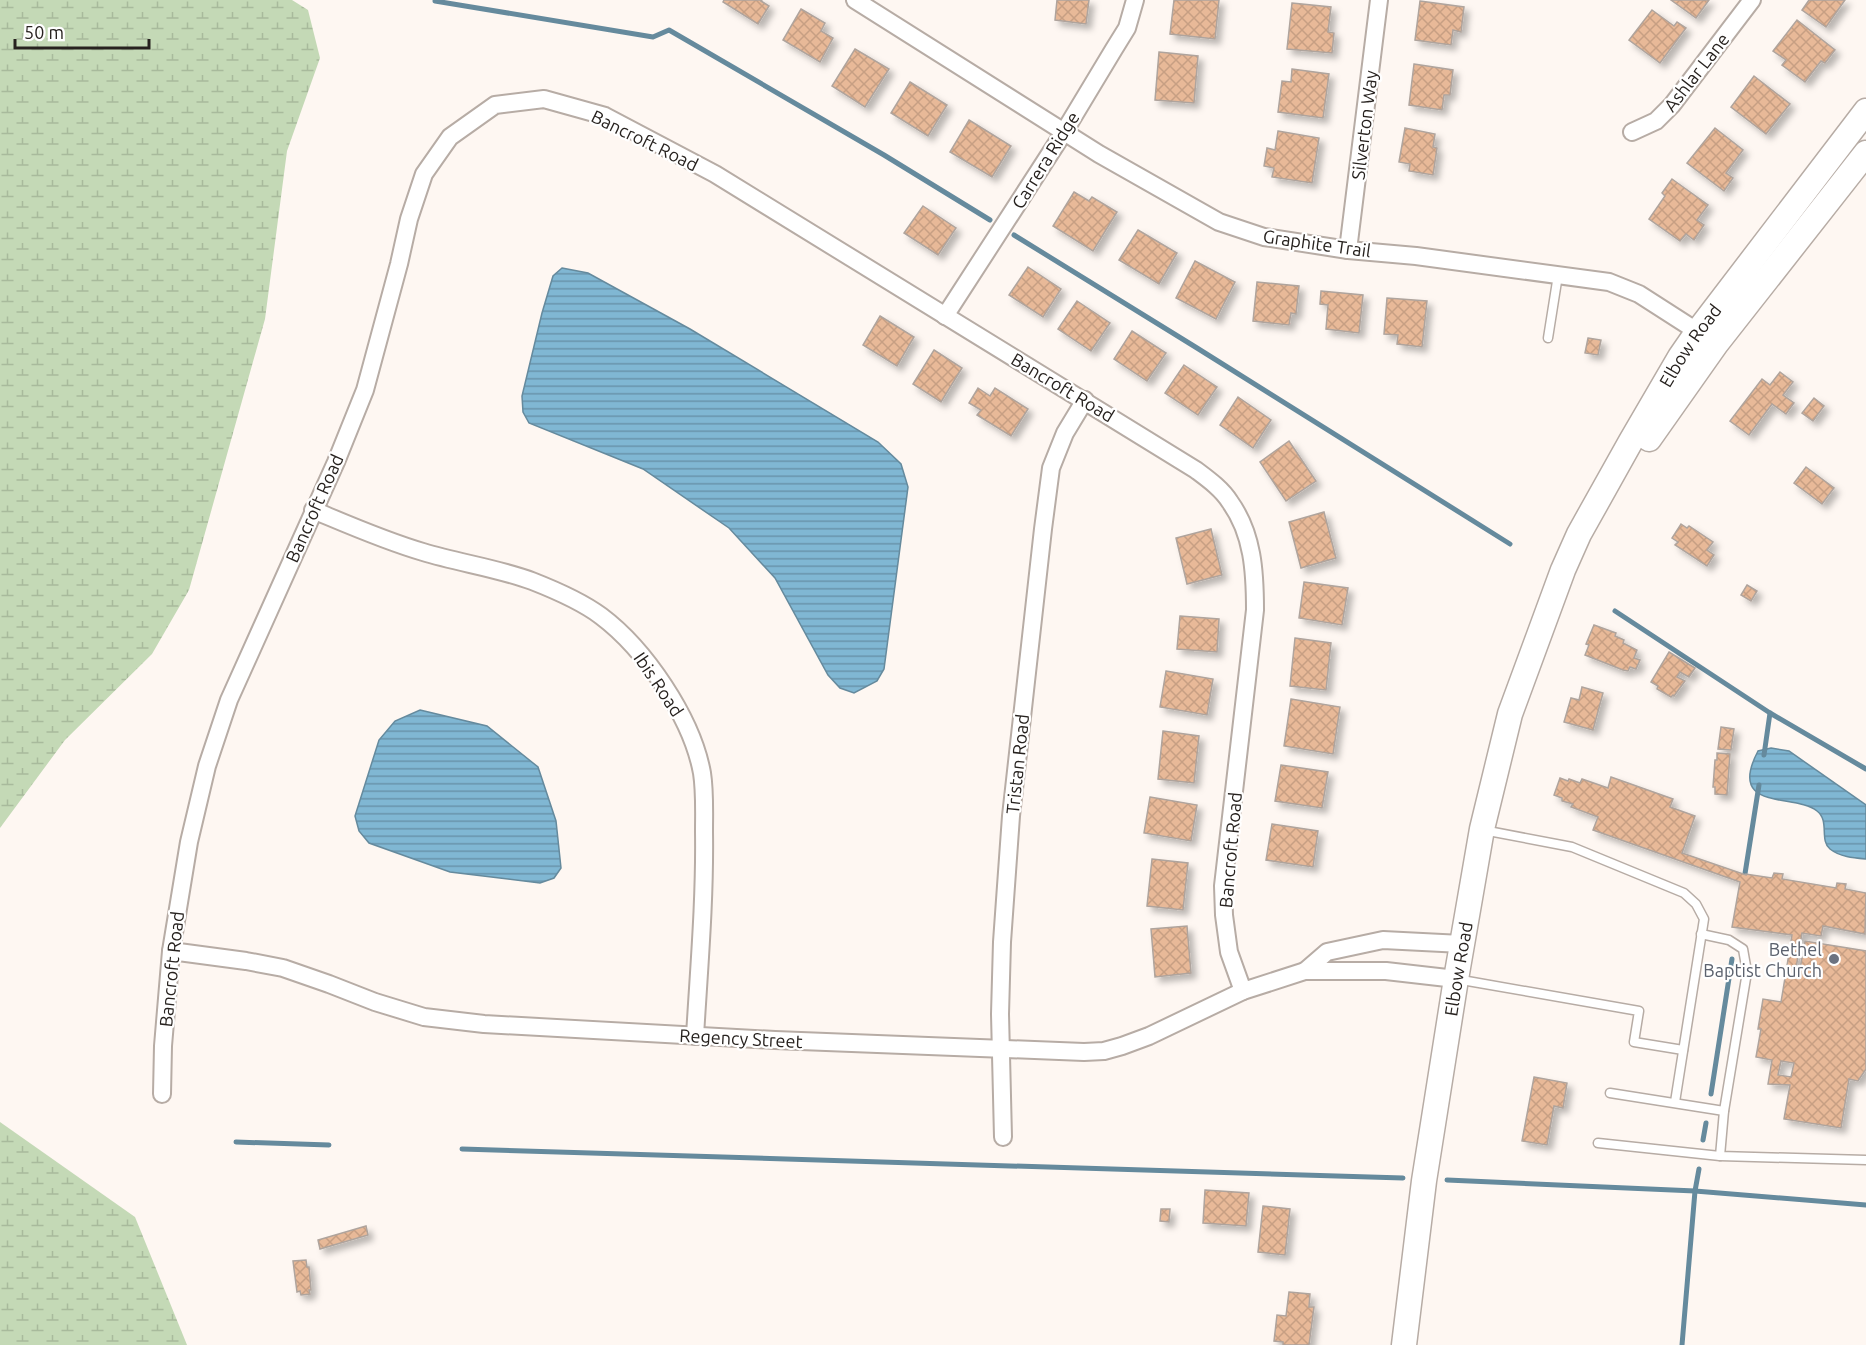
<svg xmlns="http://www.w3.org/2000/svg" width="1866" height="1345" viewBox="0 0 1866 1345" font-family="Ubuntu,sans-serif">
	<defs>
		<pattern id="wetland-marsh" width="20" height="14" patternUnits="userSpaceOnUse" patternTransform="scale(1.5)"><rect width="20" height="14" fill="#c4d9b6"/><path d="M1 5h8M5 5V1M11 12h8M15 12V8" fill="none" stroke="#a8ba9c"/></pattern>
		<pattern id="water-rules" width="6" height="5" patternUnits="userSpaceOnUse" patternTransform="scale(1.5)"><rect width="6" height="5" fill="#80b7d3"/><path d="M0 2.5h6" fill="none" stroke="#6994ab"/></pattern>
		<pattern id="building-cross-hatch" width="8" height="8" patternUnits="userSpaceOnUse" patternTransform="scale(1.5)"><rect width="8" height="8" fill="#e8b998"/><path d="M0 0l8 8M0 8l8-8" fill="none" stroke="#c79f83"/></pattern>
		<filter id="shadow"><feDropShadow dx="5" dy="5" stdDeviation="3" flood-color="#0004"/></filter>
	</defs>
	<rect width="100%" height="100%" fill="#fef7f2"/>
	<g fill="url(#wetland-marsh)">
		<path d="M0 0H292L308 10 320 58 287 151 265 319 189 590 152 654 65 740 0 828Z"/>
		<path d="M0 1122 135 1217 187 1345H0Z"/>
	</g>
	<g fill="url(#water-rules)" stroke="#658a9d" stroke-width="1.5">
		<path d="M562 268 588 273 690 329 878 442 901 464 908 487 884 669 877 681 854 693 840 688 828 675 775 578 729 528 643 469 529 423 523 412 522 396 542 313 553 276Z"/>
		<path d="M420 710 487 726 538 767 556 821 561 868 554 878 540 883 450 872 369 843 359 831 355 816 379 740 395 721Z"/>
		<path d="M1771 748 1789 751 1866 805V859C1854 858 1840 857 1830 849 1819 840 1830 821 1817 811 1795 793 1726 812 1758 751Z"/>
	</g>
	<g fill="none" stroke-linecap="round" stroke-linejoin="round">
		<g stroke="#658a9d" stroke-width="5">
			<path d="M435 1 653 37 669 30 884 155 990 220"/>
			<path d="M1014 235 1197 348 1510 544"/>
			<path d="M1615 611 1770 713 1866 769"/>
			<path d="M1764 755 1770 713"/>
			<path d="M1744 880 1759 785"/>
			<path d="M1711 1094 1732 959"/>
			<path d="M1703 1140 1706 1123"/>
			<path d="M236 1142 329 1145"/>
			<path d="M462 1149 1403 1178"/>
			<path d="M1447 1180 1695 1191 1866 1205"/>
			<path d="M1682 1345 1695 1191 1699 1169"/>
		</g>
	</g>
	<g fill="url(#building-cross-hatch)" stroke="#afa49d" stroke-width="1.5" fill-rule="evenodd" filter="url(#shadow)">
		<path d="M724 0H762L761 1 769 6 758 24 723 2Z"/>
		<path d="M1057 0H1089L1086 24 1055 20Z"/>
		<path d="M1174 0H1219L1215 39 1170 34Z"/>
		<path d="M1671 0H1709L1696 18Z"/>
		<path d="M1809 0H1845L1826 27 1802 10Z"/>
		<path d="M1420 1 1464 7 1461 32 1453 30 1451 45 1415 40Z"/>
		<path d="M1292 3 1331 7 1328 32 1334 33 1332 53 1287 49Z"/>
		<path d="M801 9 825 23 821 31 833 38 820 62 783 40Z"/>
		<path d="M1652 10 1674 26 1677 22 1686 28 1660 63 1629 40Z"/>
		<path d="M1797 20 1835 50 1825 63 1821 61 1805 82 1782 65 1786 60 1773 51Z"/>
		<path d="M855 49 889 69 865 107 832 86Z"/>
		<path d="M1159 52 1198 56 1194 103 1155 100Z"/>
		<path d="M1414 64 1453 70 1450 95H1444L1442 110 1409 105Z"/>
		<path d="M1292 69 1329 74 1323 118 1278 112 1282 81 1291 82Z"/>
		<path d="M1754 76 1790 104 1766 134 1731 107Z"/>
		<path d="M910 82 947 105 928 136 891 113Z"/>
		<path d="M969 120 1011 146 992 177 950 152Z"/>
		<path d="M1405 128 1435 134 1433 147 1437 148 1433 175 1409 171 1410 164 1399 162Z"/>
		<path d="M1715 128 1743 150 1726 173 1733 178 1724 191 1687 163Z"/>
		<path d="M1278 131 1319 138 1312 183 1272 177 1274 168 1264 166 1267 148 1275 150Z"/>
		<path d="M1672 179 1708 205 1697 220 1704 225 1694 240 1686 234 1680 241 1649 219 1665 196 1662 193Z"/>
		<path d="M1074 192 1089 201 1092 197 1117 212 1093 251 1053 226Z"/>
		<path d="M923 206 956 228 938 255 904 233Z"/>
		<path d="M1138 230 1177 253 1159 284 1119 260Z"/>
		<path d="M1195 261 1235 282 1216 319 1176 298Z"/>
		<path d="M1028 267 1061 289 1043 317 1009 295Z"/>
		<path d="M1257 282 1299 286 1296 314 1291 313 1289 325 1253 321Z"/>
		<path d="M1321 291 1363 295 1359 333 1326 329 1328 305 1320 304Z"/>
		<path d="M1387 298 1427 301 1422 347 1397 344 1398 335 1384 334Z"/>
		<path d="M1077 301 1110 323 1091 351 1058 329Z"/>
		<path d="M880 316 914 337 897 366 863 345Z"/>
		<path d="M1132 331 1166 353 1147 381 1114 359Z"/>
		<path d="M1588 338 1601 340 1598 355 1585 353Z"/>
		<path d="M934 350 962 368 941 402 913 384Z"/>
		<path d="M1184 365 1217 387 1198 415 1165 393Z"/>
		<path d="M1780 372 1793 382 1783 395 1794 403 1786 414 1772 404 1749 435 1730 421 1762 379 1770 385Z"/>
		<path d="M978 388 990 396 995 388 1028 409 1011 436 977 415 981 410 969 403Z"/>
		<path d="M1238 397 1271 420 1253 448 1220 425Z"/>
		<path d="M1814 398 1824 406 1813 421 1802 413Z"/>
		<path d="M1289 441 1316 481 1286 501 1260 462Z"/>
		<path d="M1806 467 1834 488 1822 504 1794 483Z"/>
		<path d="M1324 512 1336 558 1301 568 1289 522Z"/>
		<path d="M1681 524 1687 528 1689 526 1713 542 1707 550 1714 555 1707 566 1675 545 1678 542 1672 538Z"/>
		<path d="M1211 529 1222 575 1187 584 1176 538Z"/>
		<path d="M1304 582 1348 588 1342 625 1299 618Z"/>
		<path d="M1747 585 1757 591 1751 601 1741 595Z"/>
		<path d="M1180 616 1219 619 1217 652 1177 649Z"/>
		<path d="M1594 625 1616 633 1615 636 1624 640 1623 643 1637 650 1634 658 1640 660 1636 669 1630 667 1628 671 1623 670 1585 655 1589 645 1586 644Z"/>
		<path d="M1295 638 1331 643 1326 690 1290 686Z"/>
		<path d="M1669 652 1695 668 1689 677 1680 672 1677 677 1685 681 1674 696 1673 695 1671 697 1657 689 1658 686 1651 682Z"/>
		<path d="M1166 671 1213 679 1207 715 1160 707Z"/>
		<path d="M1582 687 1603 693 1593 730 1564 722 1571 698 1579 700Z"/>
		<path d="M1291 699 1340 707 1333 754 1284 746Z"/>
		<path d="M1721 727 1734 729 1731 750 1718 749Z"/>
		<path d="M1163 731 1199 736 1194 783 1158 779Z"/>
		<path d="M1717 753 1730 754 1727 795 1715 794V787H1713L1715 760H1717Z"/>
		<path d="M1281 765 1328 772 1322 808 1275 801Z"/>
		<path d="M1611 777 1673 799 1670 807 1695 816 1682 853 1746 875V874L1772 878 1774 873 1783 874 1782 879 1836 888 1837 883 1846 884 1845 889 1866 893 1865 934 1823 926 1821 936 1802 933 1796 968 1800 969 1805 941 1866 951V1069L1858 1081 1849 1079 1841 1128 1784 1119 1790 1085 1768 1084 1772 1060 1756 1057 1761 1029H1758L1763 999 1781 1002 1792 935 1732 927 1740 882 1593 830 1598 817 1571 807 1573 804 1562 801V798L1554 795 1560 778 1568 781 1569 779 1580 783 1582 779 1608 788ZM1781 1061 1794 1063 1791 1077 1778 1075Z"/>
		<path d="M1150 797 1197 805 1191 841 1144 833Z"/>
		<path d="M1272 824 1318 831 1313 867 1266 860Z"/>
		<path d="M1152 859 1188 863 1183 910 1147 906Z"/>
		<path d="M1187 926 1191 973 1155 977 1151 929Z"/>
		<path d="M1534 1077 1567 1083 1563 1108 1554 1106 1547 1145 1522 1141Z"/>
		<path d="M1205 1190 1249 1193 1246 1226 1203 1223Z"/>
		<path d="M1263 1206 1290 1209 1285 1255 1258 1252Z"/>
		<path d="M1161 1209H1170L1169 1222 1160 1221Z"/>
		<path d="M366 1226 368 1235 320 1249 318 1240Z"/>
		<path d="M306 1260 307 1267H309L311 1290H309L310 1294 301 1295 300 1291 297 1292 293 1261Z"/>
		<path d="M1289 1292 1310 1294 1309 1307H1314L1309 1345H1283V1342L1274 1341 1277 1315 1286 1316Z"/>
	</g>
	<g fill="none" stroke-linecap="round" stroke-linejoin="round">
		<defs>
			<g id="lane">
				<path d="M1548 338 1558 275"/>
				<path d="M1483 830 1572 847 1684 893 1696 904 1704 919 1675 1102"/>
				<path d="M1701 934 1729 940 1743 949 1747 972 1724 1111 1720 1156"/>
				<path d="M1456 979 1639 1011 1634 1042 1683 1050"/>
				<path d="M1610 1093 1724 1111"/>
				<path d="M1598 1143 1720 1156 1866 1160"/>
			</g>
			<g id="street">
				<path d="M855 0 1099 154 1219 222 1264 237 1348 250 1416 256 1609 282 1639 294 1706 337"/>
				<path d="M1632 132 1656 121 1672 105 1752 0"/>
				<path d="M1348 250 1379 0"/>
				<path d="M945 316 1064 132 1114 49 1127 28 1135 0"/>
				<path d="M313 510C349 525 385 541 423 552 459 563 497 568 532 581 555 590 581 601 601 616 645 649 692 718 702 773 705 792 704 813 704 832 705 900 699 968 695 1036"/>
				<path d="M171 951 246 961 283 968 329 984 375 1002 424 1017 484 1024 775 1040 1084 1052 1104 1051 1122 1046 1149 1036 1243 991 1305 971H1386L1456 979"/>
				<path d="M1305 971 1327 952 1383 940 1462 944"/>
				<path d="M162 1094 163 1046 171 951 189 842 207 766 229 700 336 462 365 390 399 264 409 219 424 174 450 137 495 105 544 99 605 116 715 174 1196 470C1208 479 1222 489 1230 502 1253 534 1255 572 1255 610L1223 886 1224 915 1229 952 1243 991"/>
				<path d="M1003 1137 1000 1014 1002 942 1011 816 1043 529 1051 468 1065 433 1085 400"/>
			</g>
			<g id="secondary">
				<path d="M1649 439 1716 344 1866 153"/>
				<path id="s1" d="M1404 1345 1424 1181 1456 979 1482 829 1510 714 1563 570 1579 534 1631 441 1680 357 1698 331 1866 111"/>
			</g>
		</defs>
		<use href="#lane" stroke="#b7aca5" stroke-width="11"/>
		<use href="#street" stroke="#b7aca5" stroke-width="20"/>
		<use href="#secondary" stroke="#b7aca5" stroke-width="27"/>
		<use href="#lane" stroke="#fff" stroke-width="8"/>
		<use href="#street" stroke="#fff" stroke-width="16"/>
		<use href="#secondary" stroke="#fff" stroke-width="24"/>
	</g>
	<circle fill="#6b7280" stroke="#fff" stroke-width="2" cx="1834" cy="959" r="6"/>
	<g text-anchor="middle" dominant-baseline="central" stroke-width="4.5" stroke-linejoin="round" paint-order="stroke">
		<g font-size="18" fill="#27221f" stroke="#fff">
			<text transform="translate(1696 72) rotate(-52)">Ashlar Lane</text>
			<text transform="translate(1364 125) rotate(-83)">Silverton Way</text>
			<text transform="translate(645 140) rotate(26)">Bancroft Road</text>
			<text transform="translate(1045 160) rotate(-58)">Carrera Ridge</text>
			<text transform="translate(1317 243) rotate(8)">Graphite Trail</text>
			<text stroke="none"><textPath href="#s1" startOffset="1052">Elbow Road</textPath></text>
			<text transform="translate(1063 387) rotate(31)">Bancroft Road</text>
			<text transform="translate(314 508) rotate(-66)">Bancroft Road</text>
			<text transform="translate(659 684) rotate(56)">Ibis Road</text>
			<text transform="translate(1017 764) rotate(-84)">Tristan Road</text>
			<text transform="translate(1230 850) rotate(-85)">Bancroft Road</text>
			<text transform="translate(171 969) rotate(-84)">Bancroft Road</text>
			<text stroke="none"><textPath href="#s1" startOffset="380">Elbow Road</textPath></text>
			<text transform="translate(741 1038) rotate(3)">Regency Street</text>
		</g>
		<g font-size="18" fill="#5b616d" stroke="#fff" text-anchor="end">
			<text x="1822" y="949">Bethel<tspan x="1822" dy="21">Baptist Church</tspan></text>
		</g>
	</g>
	<path d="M15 39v9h134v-9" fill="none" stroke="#27221f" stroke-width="3"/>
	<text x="24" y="39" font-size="18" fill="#27221f" stroke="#ffffff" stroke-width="4.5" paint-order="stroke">50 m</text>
</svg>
